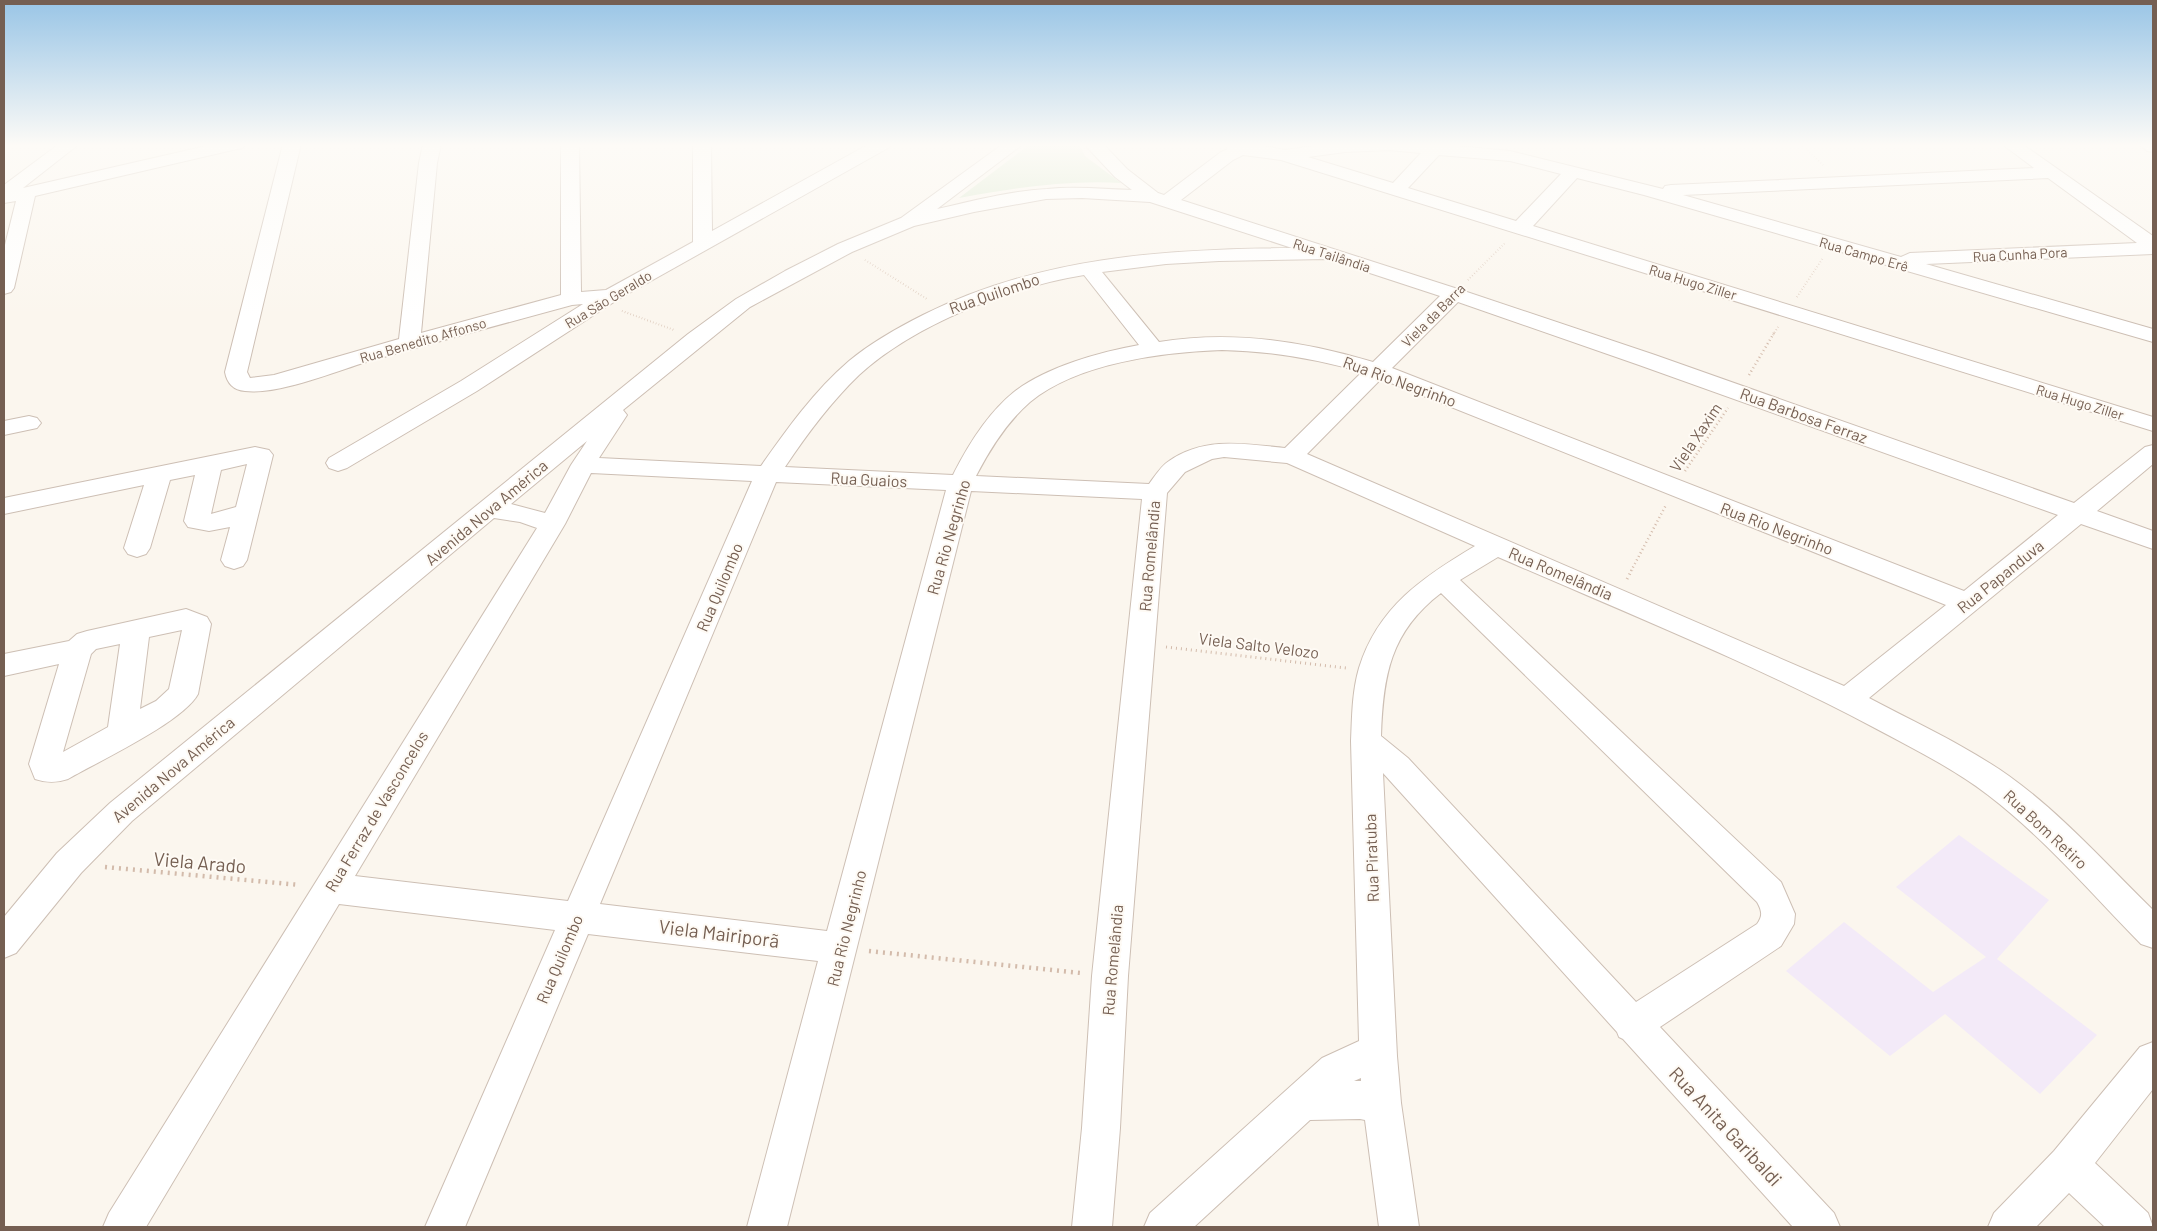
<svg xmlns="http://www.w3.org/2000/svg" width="2157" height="1231" viewBox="0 0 2157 1231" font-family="Barlow,sans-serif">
	<rect width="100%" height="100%" fill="#fbf6ee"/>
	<path fill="#f3eaf8" d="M1959 835 2049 900 1997 959 2097 1035 2040 1094 1945 1014 1890 1056 1786 971 1844 922 1933 992 1986 957 1896 887Z"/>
	<path fill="#d8e8cd" d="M1030 144H1079L1085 156 1121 183C1066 180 1013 188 959 198Z"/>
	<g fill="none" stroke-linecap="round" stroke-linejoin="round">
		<defs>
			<g id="minor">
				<path d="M59 144H79L23 188 215 144H246L243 148 237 149 35 196 14 288 11 292 4 294V249L16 201 4 203V185Z"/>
				<path d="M283 144H301L247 372 250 378 274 375 399 339 419 163 423 144H441L437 163 421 333 561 295V144H579L581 292 606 290 693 242V144H711L712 231 869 144H891L888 148 617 300 477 391 347 468 338 471 329 468 326 463 329 458 461 381 583 304 572 305C502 324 432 343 363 363 332 373 276 395 245 391 233 390 227 383 225 372Z"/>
				<path d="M1003 144H1023L937 209C973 201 1010 191 1047 189 1075 186 1104 189 1132 190L1115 177 1084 144H1103L1127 169 1158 193 1164 195 1221 152 1228 149 1224 144 1263 146 1285 150 1328 144H1435L1510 151 1663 189 1665 186 1671 185 2034 168 2002 144H2022L2153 236V254L1926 264 2153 329V342L1644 195 1577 178 1533 226 2153 417V431L1281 160 1243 155 1233 160 1181 200 1461 290 1655 355 2074 503 2145 447 2153 445V464L2097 511 2153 531V549L2081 524 1869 698C1916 723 1965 745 2009 776 2062 814 2107 865 2153 910V948L2141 944C2091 893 2044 838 1988 795 1953 768 1912 748 1873 727 1752 663 1624 612 1498 557L1460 580 1781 882 1795 914 1794 924 1781 946 1660 1027 1834 1213 1840 1227H1793L1623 1039 1619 1037 1617 1032 1383 773 1397 1056 1401 1103 1419 1227H1379L1365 1120 1360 1119 1310 1120 1194 1227H1144L1150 1213 1322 1058 1359 1041 1351 741C1352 717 1352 692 1359 668 1378 607 1423 577 1475 546L1287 463 1224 457 1212 459 1185 472 1167 493 1128 976 1120 1128 1112 1227H1072L1082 1128 1092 976 1142 499 971 491 787 1227H747L818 961 588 934 465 1227H425L555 930 339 904 146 1227H103L109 1213 537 528 520 522 494 518 132 821 81 873 16 953 4 958V917L57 853 110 803 688 334 736 299 785 271 838 244 901 218ZM1389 150 1421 153 1393 183 1308 157 1345 152ZM1439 155 1510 161 1561 174 1516 221 1408 188ZM2048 178 2137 243 1910 253 1901 257 1683 195ZM1082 198 1150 202 1292 248C1163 249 1039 257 923 315 897 328 871 343 849 361 814 391 787 429 761 466L599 458 627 415 623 410 750 307 852 252 914 226 974 212 1046 199ZM1327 259 1440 296 1373 362C1304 341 1232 330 1159 342L1102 272 1166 264 1219 261ZM1084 275 1139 345C1100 352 1046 367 1014 392 988 413 968 445 953 475L785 467C807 434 831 402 859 375 915 324 1010 287 1084 275ZM1458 302 1639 365 2058 515 1964 591 1392 368ZM1222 350C1271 351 1316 359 1362 372L1285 448C1245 444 1205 436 1169 461 1161 466 1155 476 1149 484L976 476C990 449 1007 422 1030 402 1077 363 1163 352 1222 350ZM1381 379 1946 605 1844 686 1307 454ZM587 441 571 465 545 513 511 504ZM591 473 752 481 568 901 355 876 565 524ZM776 482 946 490 827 931 600 904ZM1441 593 1757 902C1762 911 1763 916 1757 924L1636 1002 1408 758 1381 736C1383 676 1390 632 1441 593ZM1361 1078V1081H1354Z"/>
				<path d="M2139 144H2153V152L2147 151Z"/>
				<path d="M29 416 37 418 41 423 37 428 4 435V421Z"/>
				<path d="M255 447 269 450 273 455 247 560 243 566 234 569 225 566 221 560 230 527 209 531 188 527 184 521 195 475 170 480 150 548 146 554 137 557 128 554 124 548 144 485 4 514V498ZM247 464 236 507 211 514 221 470Z"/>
				<path d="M186 609 207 617 211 624 198 694C183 722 99 761 68 779 56 783 47 783 35 779L29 764 59 664 4 676V654L69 641 77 634 87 631ZM182 630 169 689 156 701 140 709 149 637ZM120 644 108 727 63 752 91 654 96 649Z"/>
				<path d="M2153 1042V1089L2095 1163 2148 1213 2153 1227H2105L2069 1193 2036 1227H1988L1994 1213 2054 1151 2140 1047Z"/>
			</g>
		</defs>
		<use href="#minor" stroke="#cdbfb4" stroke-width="2"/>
		<g stroke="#d3bbab" stroke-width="2" stroke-dasharray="0.5 2.5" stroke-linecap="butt">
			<path d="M1801 144 1824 166"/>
			<path d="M865 260 927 299"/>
			<path d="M1468 280 1506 242"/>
			<path d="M1797 297 1823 258"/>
			<path d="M622 311 674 330"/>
			<path d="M1773 335 1778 327"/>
		</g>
		<g stroke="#d3bbab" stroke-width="2.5" stroke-dasharray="1 3" stroke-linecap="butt">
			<path d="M1749 375 1774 333"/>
			<path d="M1685 471 1728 408"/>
			<path d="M1631 571 1666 505"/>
		</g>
		<g stroke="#d3bbab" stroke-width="3" stroke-dasharray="1 4" stroke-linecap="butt">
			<path d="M1627 579 1632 570"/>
			<path d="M1166 647 1346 668"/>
		</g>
		<g stroke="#d3bbab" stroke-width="4.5" stroke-dasharray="2 5" stroke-linecap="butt">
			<path d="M105 867 300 885"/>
			<path d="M869 951 1081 973"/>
		</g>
		<use href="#minor" fill="#fff" fill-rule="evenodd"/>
	</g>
	<linearGradient id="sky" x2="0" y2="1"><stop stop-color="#99c5e6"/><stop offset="0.46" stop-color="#fdfbf7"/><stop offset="1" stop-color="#fdfbf7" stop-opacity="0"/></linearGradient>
	<rect width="2157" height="316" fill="url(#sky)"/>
	<g text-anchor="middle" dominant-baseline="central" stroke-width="4" stroke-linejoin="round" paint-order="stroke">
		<g font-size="14" fill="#755f52" stroke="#fefaf4">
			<text transform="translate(1864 254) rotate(16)">Rua Campo Erê</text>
			<text transform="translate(2020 254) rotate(-3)">Rua Cunha Pora</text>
			<text transform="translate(1332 255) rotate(18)">Rua Tailândia</text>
			<text transform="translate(1693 282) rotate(17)">Rua Hugo Ziller</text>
			<text transform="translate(608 299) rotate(-31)">Rua São Geraldo</text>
			<text transform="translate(1433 315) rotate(-45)">Viela da Barra</text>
			<text transform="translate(423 340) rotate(-16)">Rua Benedito Affonso</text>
			<text transform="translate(2080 402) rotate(17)">Rua Hugo Ziller</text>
		</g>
		<g font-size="16" fill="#755f52" stroke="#fefaf4">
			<text transform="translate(994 293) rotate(-19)">Rua Quilombo</text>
			<text transform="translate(1400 381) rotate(20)">Rua Rio Negrinho</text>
			<text transform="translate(1804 415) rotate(20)">Rua Barbosa Ferraz</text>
			<text transform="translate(1695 437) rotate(-56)">Viela Xaxim</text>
			<text transform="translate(869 479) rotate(3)">Rua Guaios</text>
			<text transform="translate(486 512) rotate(-40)">Avenida Nova América</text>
			<text transform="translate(1777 528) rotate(21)">Rua Rio Negrinho</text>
			<text transform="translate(948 537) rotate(-74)">Rua Rio Negrinho</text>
			<text transform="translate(1149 556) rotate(-85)">Rua Romelândia</text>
			<text transform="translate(1561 573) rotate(23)">Rua Romelândia</text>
			<text transform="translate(2000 576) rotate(-39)">Rua Papanduva</text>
			<text transform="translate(719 587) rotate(-67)">Rua Quilombo</text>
			<text transform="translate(1259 645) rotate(7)">Viela Salto Velozo</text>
			<text transform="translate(173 769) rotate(-40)">Avenida Nova América</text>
			<text transform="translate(376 811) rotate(-59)">Rua Ferraz de Vasconcelos</text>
			<text transform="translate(2046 829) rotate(43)">Rua Bom Retiro</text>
			<text transform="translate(1371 858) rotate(-92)">Rua Piratuba</text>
			<text transform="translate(846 928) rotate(-76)">Rua Rio Negrinho</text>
			<text transform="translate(559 959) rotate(-67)">Rua Quilombo</text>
			<text transform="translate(1112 960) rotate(-85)">Rua Romelândia</text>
		</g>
		<g font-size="19" fill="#755f52" stroke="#fefaf4">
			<text transform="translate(200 862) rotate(5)">Viela Arado</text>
			<text transform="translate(719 933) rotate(7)">Viela Mairiporã</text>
			<text transform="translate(1726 1126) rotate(47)">Rua Anita Garibaldi</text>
		</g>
	</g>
	<rect width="2157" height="1231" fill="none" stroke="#755f52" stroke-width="10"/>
</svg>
